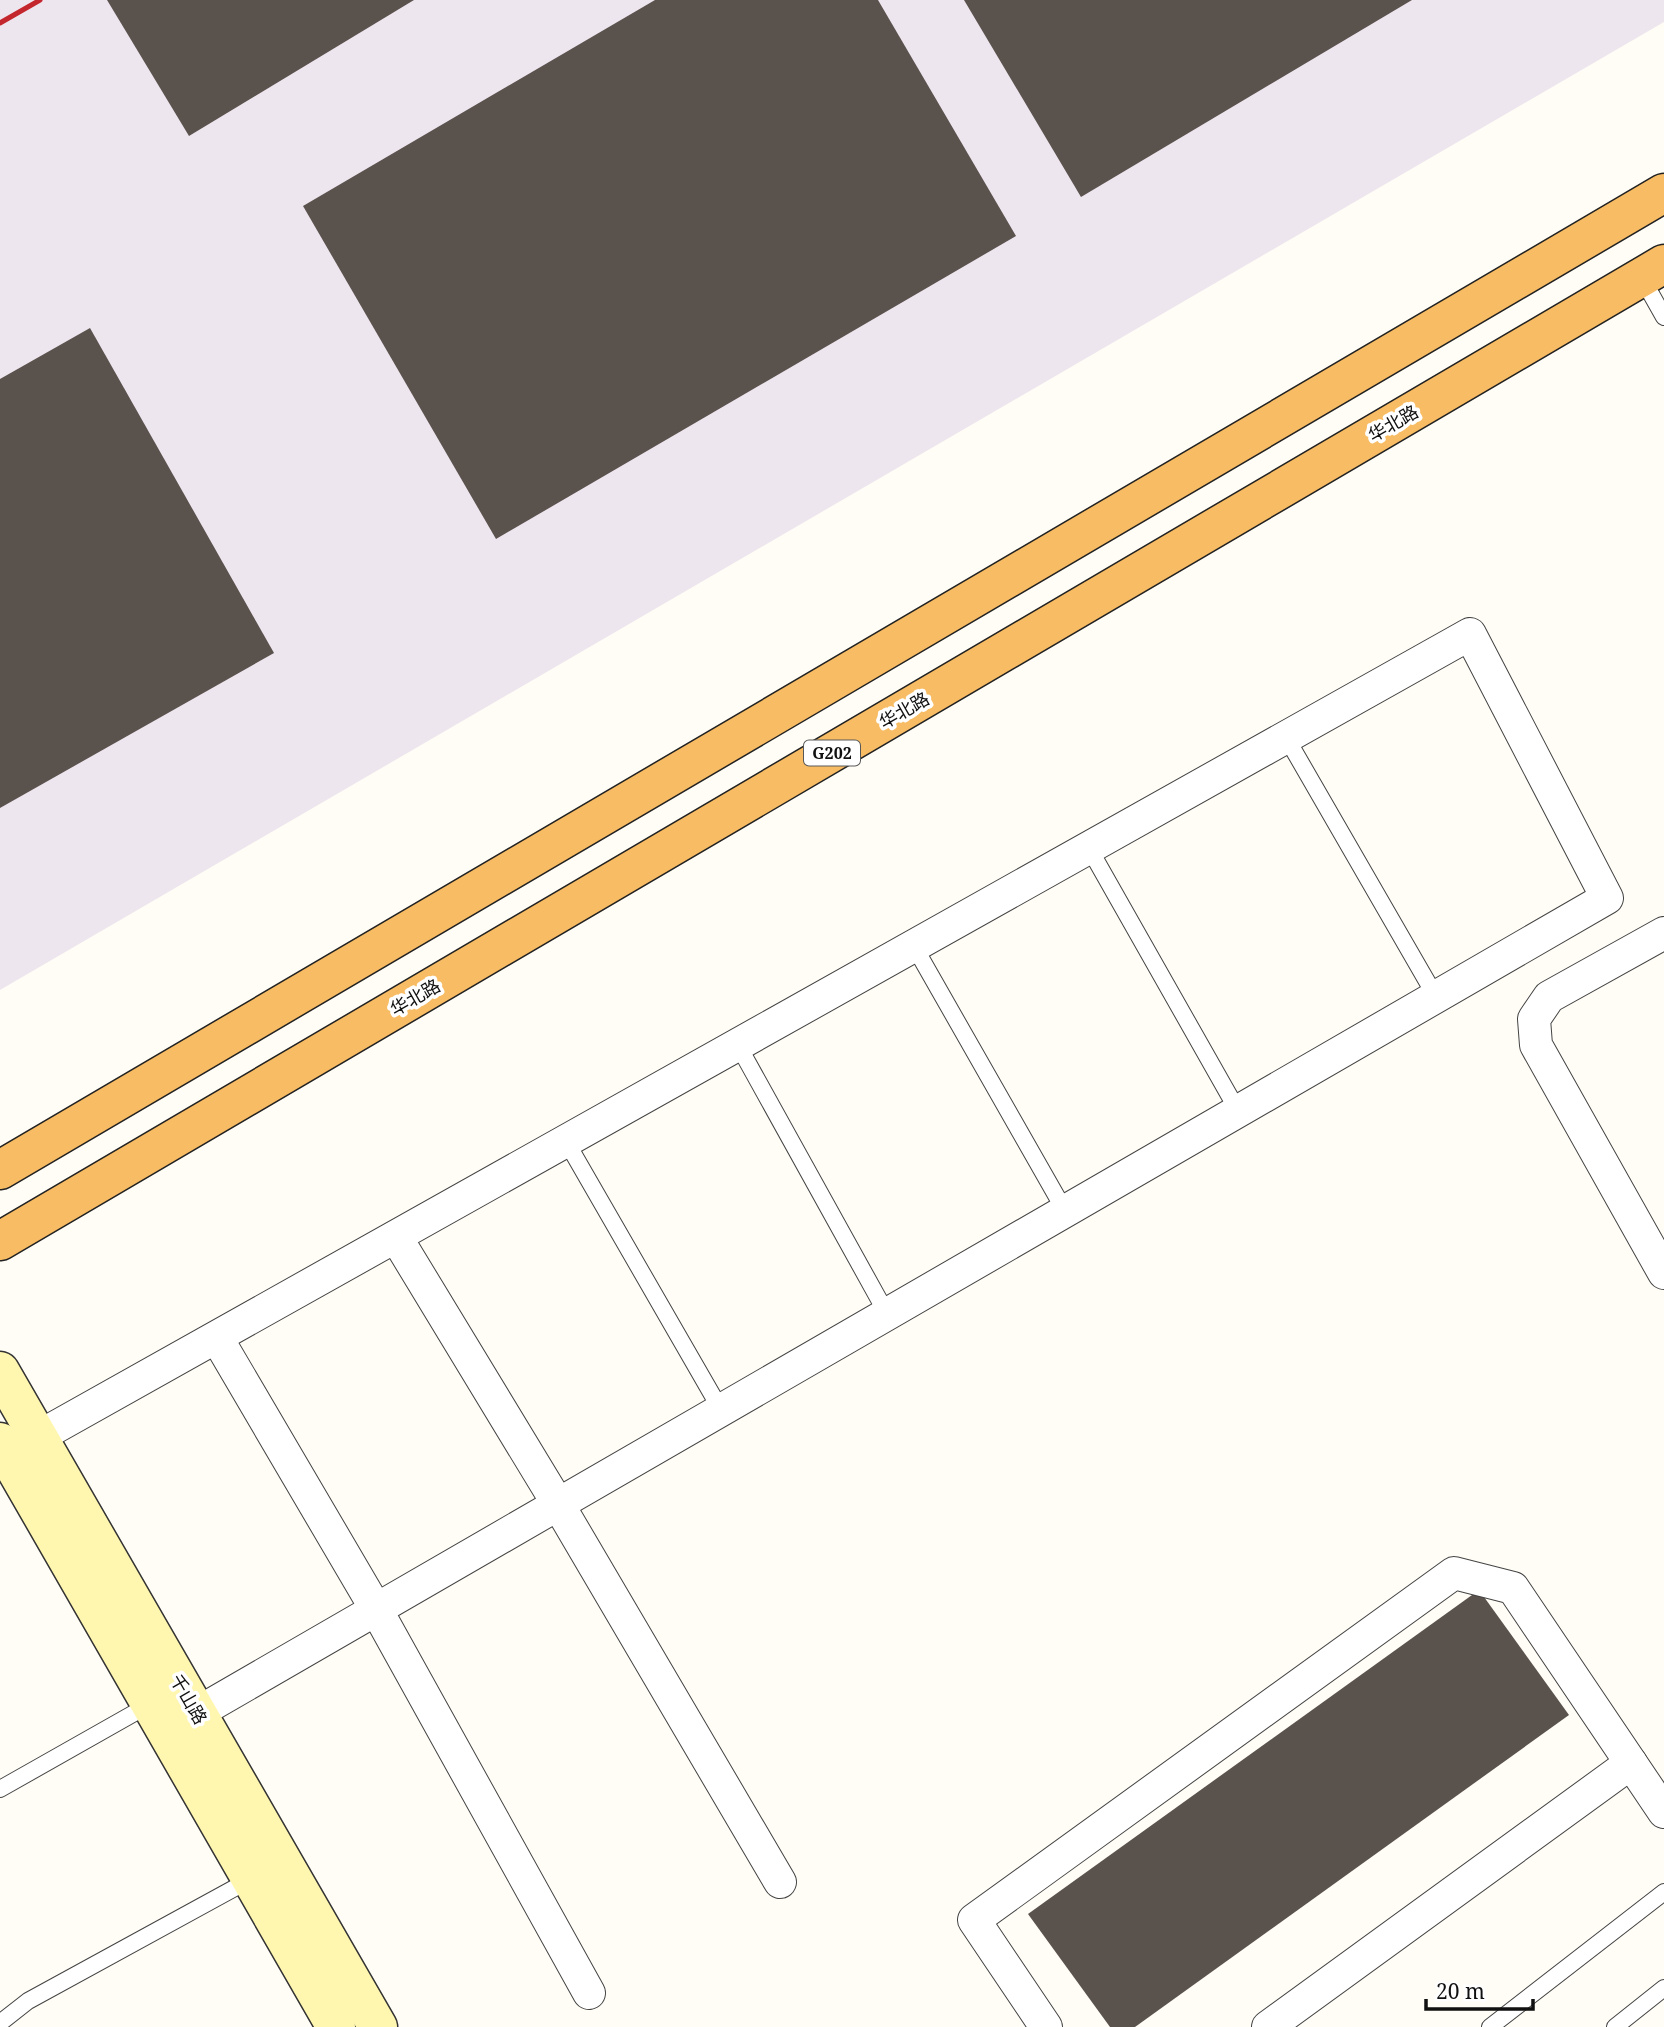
<svg xmlns="http://www.w3.org/2000/svg" width="1664" height="2027" viewBox="0 0 1664 2027" font-family="'Noto Serif','Noto Sans SC',serif">
	<rect width="100%" height="100%" fill="#fffdf5"/>
	<path fill="#eee6ef" d="M0 0H1664V22L0 990Z"/>
	<g fill="#5a524d">
		<path d="M107 0H414L189 136Z"/>
		<path d="M655 0H878L1016 236 496 539 303 206Z"/>
		<path d="M964 0H1412L1081 197Z"/>
		<path d="M90 328 274 653 0 808V379Z"/>
		<path d="M1479 1590 1569 1715 1135 2027H1110L1028 1914Z"/>
	</g>
	<g fill="none" stroke-linecap="round" stroke-linejoin="round">
		<defs>
			<g id="service">
				<path d="M1642 278 1664 317"/>
				<path d="M1286 737 1436 997"/>
				<path d="M1089 848 1238 1111"/>
				<path d="M914 946 1065 1211"/>
				<path d="M738 1045 887 1314"/>
				<path d="M566 1141 721 1410"/>
				<path d="M0 1789 152 1703"/>
				<path d="M0 2023 28 2001 253 1878"/>
				<path d="M1490 2027 1664 1892"/>
				<path d="M1615 2027 1664 1988"/>
			</g>
			<g id="minor">
				<path d="M1664 933 1549 997 1534 1019 1536 1045 1664 1273"/>
				<path d="M396 1237 558 1504 780 1882"/>
				<path d="M217 1338 376 1609 589 1993"/>
				<path d="M38 1437 1470 634 1607 898 178 1724"/>
				<path d="M1046 2027 974 1920 1454 1573 1513 1588 1664 1812"/>
				<path d="M1268 2027 1631 1763"/>
			</g>
			<g id="secondary">
				<path d="M0 1371 378 2027"/>
				<path d="M0 1442 336 2027"/>
			</g>
			<g id="trunk">
				<path d="M0 1170 1664 193"/>
				<path d="M0 1241 1664 264"/>
			</g>
		</defs>
		<use href="#service" stroke="#444" stroke-width="18"/>
		<use href="#minor" stroke="#444" stroke-width="34"/>
		<use href="#secondary" stroke="#333" stroke-width="41"/>
		<use href="#trunk" stroke="#222" stroke-width="41"/>
		<use href="#service" stroke="#fff" stroke-width="16"/>
		<use href="#minor" stroke="#fff" stroke-width="32"/>
		<use href="#secondary" stroke="#fff6b0" stroke-width="38"/>
		<use href="#trunk" stroke="#f7bc64" stroke-width="38"/>
		<path stroke="#c4262e" stroke-width="5" d="M0 23 40 0"/>
	</g>
	<g text-anchor="middle" dominant-baseline="central" stroke-width="7" stroke-linejoin="round" paint-order="stroke">
		<rect fill="#fff" stroke="#585858" stroke-width="2" x="804" y="740.5" width="56" height="25" rx="5"/>
		<g font-size="16" font-weight="bold" fill="#111">
			<text x="832" y="753">G202</text>
		</g>
		<g font-size="18" fill="#111" stroke="#fff">
			<text transform="translate(1393 423) rotate(-30)">华北路</text>
			<text transform="translate(904 710) rotate(-30)">华北路</text>
			<text transform="translate(415 997) rotate(-30)">华北路</text>
			<text transform="translate(189 1699) rotate(60)">千山路</text>
		</g>
	</g>
	<path d="M1426 1999v10h107v-10" fill="none" stroke="#111111" stroke-width="3.5"/>
	<text x="1436" y="1999" font-size="21" fill="#111111" stroke="#ffffff" stroke-width="5" paint-order="stroke">20 m</text>
</svg>
